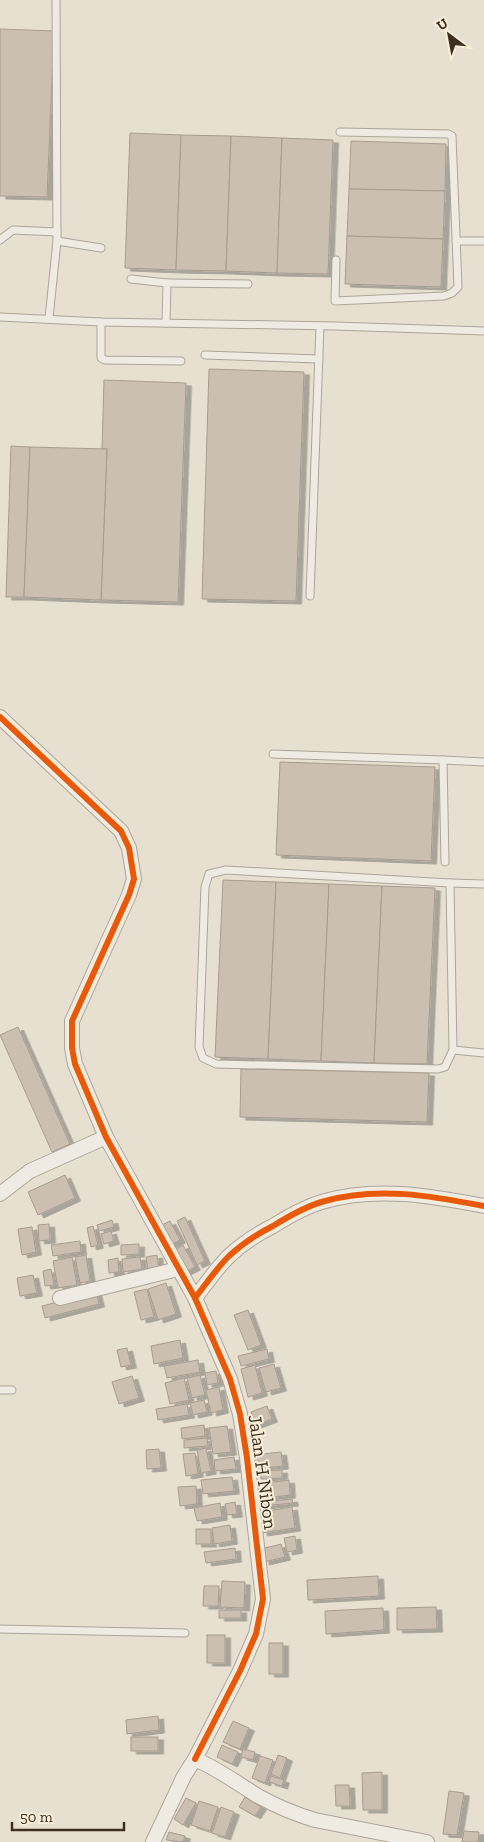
<svg xmlns="http://www.w3.org/2000/svg" width="484" height="1842" viewBox="0 0 484 1842" font-family="'Zilla Slab',serif">
	<defs>
		<filter id="shadow"><feDropShadow dx="5.5" dy="3" stdDeviation="0" flood-color="#0004"/></filter>
	</defs>
	<rect width="100%" height="100%" fill="#e7e0d1"/>
	<g fill="#cbbfb2" stroke="#a89c90" filter="url(#shadow)">
		<path d="M0 29 54 31 47 197 0 196Z"/>
		<path d="M130 133 181 135 176 270 125 268Z"/>
		<path d="M181 135 231 136 226 271 176 270Z"/>
		<path d="M231 136 282 138 277 273 226 271Z"/>
		<path d="M282 138 333 140 328 274 277 273Z"/>
		<path d="M351 141 446 144 445 191 349 189Z"/>
		<path d="M349 189 445 191 443 239 347 236Z"/>
		<path d="M347 236 443 239 441 287 345 284Z"/>
		<path d="M209 369 304 372 296 601 202 599Z"/>
		<path d="M104 380 186 383 178 602 101 600 107 449H102Z"/>
		<path d="M11 446 30 447 24 597H6Z"/>
		<path d="M30 447 107 449 101 600 24 597Z"/>
		<path d="M280 762 435 767 431 861 276 855Z"/>
		<path d="M223 880 276 882 268 1059 215 1057Z"/>
		<path d="M276 882 329 884 321 1061 268 1059Z"/>
		<path d="M329 884 382 886 374 1063 321 1061Z"/>
		<path d="M382 886 435 888 427 1064 374 1063Z"/>
		<path d="M18 1027 70 1144 52 1152 0 1035Z"/>
		<path d="M241 1069 429 1073 427 1122 240 1117Z"/>
		<path d="M65 1175 75 1198 38 1215 28 1192Z"/>
		<path d="M185 1217 205 1261 197 1265 177 1221Z"/>
		<path d="M112 1220 114 1227 99 1231 97 1225Z"/>
		<path d="M170 1221 180 1240 169 1246 160 1226Z"/>
		<path d="M49 1224 50 1240 39 1241 38 1225Z"/>
		<path d="M93 1226 98 1245 91 1247 87 1228Z"/>
		<path d="M32 1227 36 1252 22 1255 18 1229Z"/>
		<path d="M111 1231 114 1241 104 1244 101 1234Z"/>
		<path d="M80 1241 81 1252 53 1256 51 1245Z"/>
		<path d="M139 1244V1254L121 1255V1245Z"/>
		<path d="M183 1245 195 1267 183 1273 171 1252Z"/>
		<path d="M86 1255 90 1281 80 1283 75 1257Z"/>
		<path d="M157 1255 159 1269 148 1271 146 1257Z"/>
		<path d="M72 1257 77 1285 58 1288 53 1261Z"/>
		<path d="M140 1257 142 1269 123 1272 122 1259Z"/>
		<path d="M118 1258 119 1272 109 1273 108 1260Z"/>
		<path d="M51 1269 54 1285 45 1286 43 1271Z"/>
		<path d="M33 1275 37 1293 20 1296 17 1278Z"/>
		<path d="M166 1283 176 1314 158 1320 148 1289Z"/>
		<path d="M147 1289 154 1317 141 1320 134 1292Z"/>
		<path d="M96 1292 99 1304 45 1318 42 1306Z"/>
		<path d="M248 1310 261 1345 248 1350 234 1315Z"/>
		<path d="M180 1340 183 1358 154 1364 151 1346Z"/>
		<path d="M127 1348 131 1365 121 1367 117 1350Z"/>
		<path d="M267 1349 269 1359 241 1366 238 1356Z"/>
		<path d="M198 1360 200 1372 167 1378 164 1366Z"/>
		<path d="M274 1364 281 1388 266 1392 259 1368Z"/>
		<path d="M255 1365 262 1393 248 1397 241 1369Z"/>
		<path d="M216 1371 218 1383 207 1385 205 1373Z"/>
		<path d="M200 1375 205 1395 192 1398 187 1378Z"/>
		<path d="M132 1376 139 1398 119 1404 112 1382Z"/>
		<path d="M184 1378 189 1400 170 1404 165 1383Z"/>
		<path d="M219 1387 223 1410 211 1413 206 1390Z"/>
		<path d="M204 1400 207 1412 193 1415 190 1403Z"/>
		<path d="M187 1404 189 1415 158 1420 156 1409Z"/>
		<path d="M267 1406 272 1419 256 1425 251 1412Z"/>
		<path d="M204 1425 205 1436 182 1439 181 1428Z"/>
		<path d="M227 1426 231 1452 213 1454 209 1428Z"/>
		<path d="M207 1438 208 1446 184 1448V1440Z"/>
		<path d="M206 1448 211 1471 201 1473 197 1450Z"/>
		<path d="M159 1449 161 1468 147 1469 146 1450Z"/>
		<path d="M281 1452 283 1466 255 1469 253 1455Z"/>
		<path d="M195 1453 198 1474 186 1476 183 1454Z"/>
		<path d="M234 1457 236 1469 215 1471 214 1460Z"/>
		<path d="M282 1470V1478L261 1479V1471Z"/>
		<path d="M232 1477 234 1491 203 1494 201 1480Z"/>
		<path d="M289 1480 290 1495 260 1499 258 1484Z"/>
		<path d="M196 1486 197 1504 180 1506 178 1487Z"/>
		<path d="M292 1499 293 1503 262 1506 261 1502Z"/>
		<path d="M235 1502 237 1514 227 1515 225 1504Z"/>
		<path d="M220 1503 222 1517 197 1521 194 1508Z"/>
		<path d="M292 1507 295 1528 262 1533 260 1512Z"/>
		<path d="M230 1525 232 1541 214 1544 212 1528Z"/>
		<rect x="196" y="1529" width="15" height="15"/>
		<path d="M295 1536 297 1550 287 1552 284 1538Z"/>
		<path d="M281 1544 285 1557 264 1562 261 1549Z"/>
		<path d="M235 1548 236 1559 206 1563 204 1552Z"/>
		<path d="M378 1576 379 1596 308 1600 307 1580Z"/>
		<path d="M222 1581 245 1582 244 1608 220 1607Z"/>
		<path d="M204 1586H219L218 1606H203Z"/>
		<path d="M436 1607 437 1629 397 1630V1608Z"/>
		<path d="M383 1608 384 1630 326 1634 325 1611Z"/>
		<rect x="219" y="1610" width="22" height="8"/>
		<rect x="207" y="1635" width="18" height="28"/>
		<rect x="269" y="1643" width="14" height="31"/>
		<path d="M158 1716 159 1730 127 1734 126 1720Z"/>
		<path d="M233 1721 249 1728 240 1749 223 1742Z"/>
		<rect x="131" y="1737" width="27" height="14"/>
		<path d="M222 1745 238 1752 232 1764 217 1757Z"/>
		<path d="M243 1749 255 1752 253 1760 241 1757Z"/>
		<path d="M278 1755 287 1758 280 1778 271 1774Z"/>
		<path d="M260 1756 273 1760 265 1783 252 1778Z"/>
		<path d="M382 1772V1810H363L362 1773Z"/>
		<path d="M271 1776 284 1780 282 1786 269 1782Z"/>
		<path d="M335 1785H349L350 1806H336Z"/>
		<path d="M449 1791 464 1793 457 1835 443 1834Z"/>
		<path d="M245 1797 261 1807 255 1816 239 1807Z"/>
		<path d="M186 1798 196 1803 183 1825 174 1819Z"/>
		<path d="M199 1801 218 1807 210 1831 191 1825Z"/>
		<path d="M221 1807 234 1812 225 1837 212 1833Z"/>
		<path d="M464 1831 479 1832 478 1842H462Z"/>
		<path d="M169 1832 185 1836 183 1842 166 1840Z"/>
	</g>
	<g fill="none" stroke-linecap="round" stroke-linejoin="round">
		<defs>
			<g id="lane">
				<path d="M56 0 57 241 101 248"/>
				<path d="M0 240 13 230 57 232"/>
				<path d="M456 241H484"/>
				<path d="M336 260 335 301 444 296 452 293 458 287 452 136 448 134 340 132"/>
				<path d="M131 279 167 283 166 323"/>
				<path d="M167 283 248 284"/>
				<path d="M0 317 101 322 335 326 484 331"/>
				<path d="M49 318 57 241"/>
				<path d="M101 322V358L105 360 181 361"/>
				<path d="M205 355 319 359"/>
				<path d="M310 596 320 326"/>
				<path d="M273 754 443 760"/>
				<path d="M445 862 443 760 484 762"/>
				<path d="M450 883 484 884"/>
				<path d="M453 1050 445 1067 438 1069 216 1064 203 1058 199 1047 205 887 209 874 226 870 450 883 453 1050 484 1053"/>
				<path d="M0 1390H12"/>
				<path d="M0 1629 185 1633"/>
			</g>
			<g id="street">
				<path d="M0 717 121 831 129 848 134 879 129 895 72 1021V1048L75 1064 106 1137 195 1298"/>
				<path d="M0 1194 30 1171 106 1137"/>
				<path d="M60 1298 178 1269"/>
				<path d="M195 1759 240 1671 256 1634 263 1599 247 1458 240 1414 230 1379 195 1298C206 1284 216 1269 229 1256 242 1244 257 1234 273 1226 289 1216 306 1206 325 1201 377 1186 432 1196 484 1206"/>
				<path d="M153 1842 184 1776 195 1759C218 1769 237 1783 258 1796 276 1806 295 1814 315 1820L427 1842"/>
			</g>
		</defs>
		<use href="#lane" stroke="#ada599" stroke-width="9"/>
		<use href="#street" stroke="#ada599" stroke-width="16"/>
		<use href="#lane" stroke="#efebe3" stroke-width="7"/>
		<use href="#street" stroke="#efebe3" stroke-width="14"/>
		<defs>
			<g id="cycleway">
				<path d="M0 717 121 831 129 848 134 879 129 895 72 1021V1048L75 1064 106 1137 195 1298"/>
				<path d="M195 1759 240 1671 256 1634 263 1599 247 1458 240 1414 230 1379 195 1298C206 1284 216 1269 229 1256 242 1244 257 1234 273 1226 289 1216 306 1206 325 1201 377 1186 432 1196 484 1206"/>
			</g>
		</defs>
		<use href="#cycleway" stroke="#f7eed8" stroke-width="9"/>
		<use href="#cycleway" stroke="#e8590c" stroke-width="6"/>
	</g>
	<g text-anchor="middle" dominant-baseline="central" stroke-width="4" stroke-linejoin="round" paint-order="stroke">
		<g font-size="19" fill="#3d2e20" stroke="#f7eed8">
			<text transform="translate(263 1472) rotate(82)">Jalan H Nibon</text>
		</g>
	</g>
	<g transform="translate(449 35) rotate(328)" stroke="#f7eed8" stroke-width="4" paint-order="stroke">
	<path d="M0-4L9 19L0 12L-9 19Z" fill="#3d2e20"/>
	<text y="-8" font-size="14" font-weight="bold" text-anchor="middle" fill="#3d2e20">U</text>
	</g>
	<path d="M12 1822v8h112v-8" fill="none" stroke="#3d2e20" stroke-width="2.5"/>
	<text x="20" y="1822" font-size="15" fill="#3d2e20" stroke="#f7eed8" stroke-width="4" paint-order="stroke">50 m</text>
</svg>
